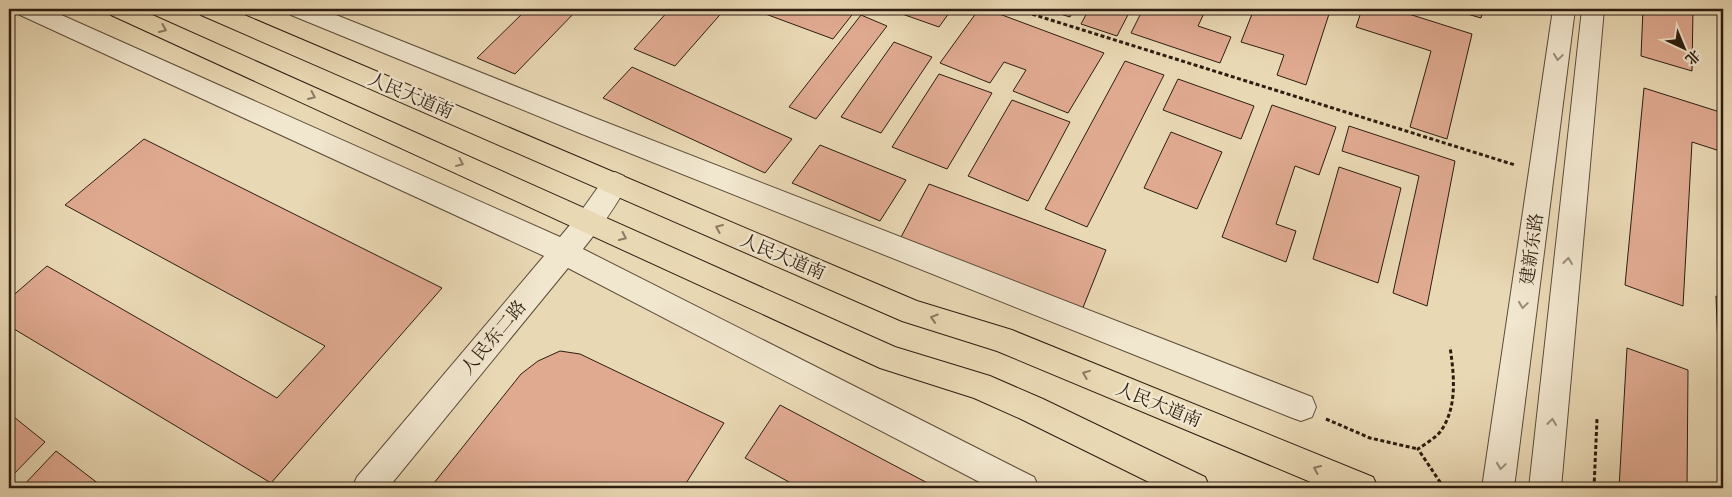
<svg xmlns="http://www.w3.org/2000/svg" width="1732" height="497" viewBox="0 0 1732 497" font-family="'EB Garamond','Noto Serif SC',serif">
	<rect width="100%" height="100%" fill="#e9d8b4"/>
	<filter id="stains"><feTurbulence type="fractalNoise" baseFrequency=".004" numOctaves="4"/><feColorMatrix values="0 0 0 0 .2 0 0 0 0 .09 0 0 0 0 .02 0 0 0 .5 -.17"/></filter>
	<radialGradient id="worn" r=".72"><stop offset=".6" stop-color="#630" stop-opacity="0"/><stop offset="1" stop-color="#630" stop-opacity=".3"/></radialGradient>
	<g fill="#e0aa91" stroke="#2d1d10">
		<path d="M527 9H578L515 74 477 58Z"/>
		<path d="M670 9H725L675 66 634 49Z"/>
		<path d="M752 9H849L855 11 833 39Z"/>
		<path d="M888 9H952L939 27Z"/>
		<path d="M979 9H986L1104 53 1068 113 1013 91 1026 70 1004 62 990 83 940 63Z"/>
		<path d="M1044 9H1074L1070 17Z"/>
		<path d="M1089 9H1131L1117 36 1081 24Z"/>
		<path d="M1143 9H1206L1198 26 1231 37 1220 63 1131 33Z"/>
		<path d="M1254 9H1323L1330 11 1306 85 1277 75 1284 55 1241 42Z"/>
		<path d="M1362 9H1393L1472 34 1447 139 1410 127 1431 51 1356 27Z"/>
		<path d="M1450 9H1483L1481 18Z"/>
		<path d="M1643 9H1693L1692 71 1641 56Z"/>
		<path d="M861 15 887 26 816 119 789 107Z"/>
		<path d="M894 42 932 57 881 133 841 117Z"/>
		<path d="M1125 61 1164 75 1087 227 1045 209Z"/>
		<path d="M632 67 792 139 765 173 603 98Z"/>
		<path d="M939 74 992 93 947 169 892 147Z"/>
		<path d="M1178 79 1254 106 1241 139 1163 110Z"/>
		<path d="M1644 88 1723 113V152L1692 142 1683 306 1625 285Z"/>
		<path d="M1012 100 1070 122 1028 201 968 176Z"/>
		<path d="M1272 105 1336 127 1319 175 1295 166 1276 224 1296 231 1286 262 1222 237Z"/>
		<path d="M1349 126 1455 161 1427 306 1393 293 1419 176 1342 151Z"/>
		<path d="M1171 132 1222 152 1197 209 1144 188Z"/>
		<path d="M144 139 442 288 271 483 9 326V299L47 266 277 398 325 346 65 205Z"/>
		<path d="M820 145 906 180 880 221 792 183Z"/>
		<path d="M1339 167 1401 188 1378 283 1313 259Z"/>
		<path d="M929 184 1106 250 1082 310 900 239Z"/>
		<path d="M1716 296 1723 298V350L1718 348Z"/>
		<path d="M1627 348 1688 370 1687 488H1619Z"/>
		<path d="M560 351 580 354 724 423 683 488H430L521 374 538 361Z"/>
		<path d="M780 405 937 488H800L745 458Z"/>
		<path d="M9 413 45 442 9 479Z"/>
		<path d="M56 451 104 488H21Z"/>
	</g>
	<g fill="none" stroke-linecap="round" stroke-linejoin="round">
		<defs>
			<g id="minor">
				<path d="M17 9H48L560 237 579 214 606 176 615 172 624 176 628 183C616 207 600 228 583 249L1034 477 1039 488H991L568 268 388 488H352L357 477 544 256 20 15Z"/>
				<path d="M288 9H321L595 118 1312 397 1316 407 1312 417 1301 421 1290 417 577 132 291 15Z"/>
				<path d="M1553 9H1575L1514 488H1482Z"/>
				<path d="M1582 9H1604L1561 488H1529Z"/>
			</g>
			<g id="major">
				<path d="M108 9H139L895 347 990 376 1043 399 1205 477 1210 488H1161L1021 419 974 398 880 368 111 15Z"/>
				<path d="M198 9H230L917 301 1012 330 1373 477 1378 488H1325L997 351 902 321 201 15Z"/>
			</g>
		</defs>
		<use href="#minor" stroke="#5c4c39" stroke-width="2"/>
		<use href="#major" stroke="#2d1d10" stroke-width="2"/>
		<g stroke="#2d1d10" stroke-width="3" stroke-dasharray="4 2.5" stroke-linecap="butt">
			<path d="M1023 9 1022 11 1515 165"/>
			<path d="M1326 419 1370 438 1418 449"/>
			<path d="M1444 488 1418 449C1425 444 1434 439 1440 432 1458 408 1454 374 1450 347"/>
			<path d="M1594 488 1597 419"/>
		</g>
		<use href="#minor" fill="#f1e6ce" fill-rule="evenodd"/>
		<use href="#major" fill="#e9d8b4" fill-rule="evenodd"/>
	</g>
	<defs><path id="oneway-chevron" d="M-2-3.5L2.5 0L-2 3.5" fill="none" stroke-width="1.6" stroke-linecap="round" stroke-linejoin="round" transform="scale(1.25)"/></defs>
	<g stroke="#8b7a62">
		<use href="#oneway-chevron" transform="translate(163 29) rotate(24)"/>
		<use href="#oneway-chevron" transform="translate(312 96) rotate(24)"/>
		<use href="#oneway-chevron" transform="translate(460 163) rotate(24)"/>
		<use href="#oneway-chevron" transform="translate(719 228) rotate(-157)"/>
		<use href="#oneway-chevron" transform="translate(623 237) rotate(25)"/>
		<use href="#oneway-chevron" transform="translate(934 318) rotate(-163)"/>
		<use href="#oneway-chevron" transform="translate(1086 374) rotate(-158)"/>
		<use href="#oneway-chevron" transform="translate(1317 469) rotate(-156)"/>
	</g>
	<g stroke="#998c78">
		<use href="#oneway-chevron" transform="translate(1558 57) rotate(98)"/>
		<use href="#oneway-chevron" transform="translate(1568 261) rotate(-84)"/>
		<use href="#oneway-chevron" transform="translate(1523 305) rotate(98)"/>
		<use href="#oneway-chevron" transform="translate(1552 422) rotate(-84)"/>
		<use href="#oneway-chevron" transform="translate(1501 466) rotate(98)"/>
	</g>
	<g text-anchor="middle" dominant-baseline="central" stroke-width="5" stroke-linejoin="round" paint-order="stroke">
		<g font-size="18" fill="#2d1d10" stroke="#f1e6ce">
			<text transform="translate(411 95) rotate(23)">人民大道南</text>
			<text transform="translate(1531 249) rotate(-82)">建新东路</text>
			<text transform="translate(783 256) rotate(23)">人民大道南</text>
			<text transform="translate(493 337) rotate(-50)">人民东二路</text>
			<text transform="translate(1159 404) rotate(22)">人民大道南</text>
		</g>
	</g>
	<rect width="1732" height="497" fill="none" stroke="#e9d8b4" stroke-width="30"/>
	<rect x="10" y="10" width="1712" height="477" fill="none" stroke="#2d1d10" stroke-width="2.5"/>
	<rect x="15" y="15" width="1702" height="467" fill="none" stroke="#2d1d10"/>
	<g transform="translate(1684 48) rotate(136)" stroke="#f1e6ce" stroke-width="4" paint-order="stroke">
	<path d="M0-4L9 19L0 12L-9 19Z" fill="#2d1d10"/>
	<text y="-8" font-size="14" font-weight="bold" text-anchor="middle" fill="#2d1d10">北</text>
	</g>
	<rect width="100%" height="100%" filter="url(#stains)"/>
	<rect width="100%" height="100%" fill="url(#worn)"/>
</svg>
